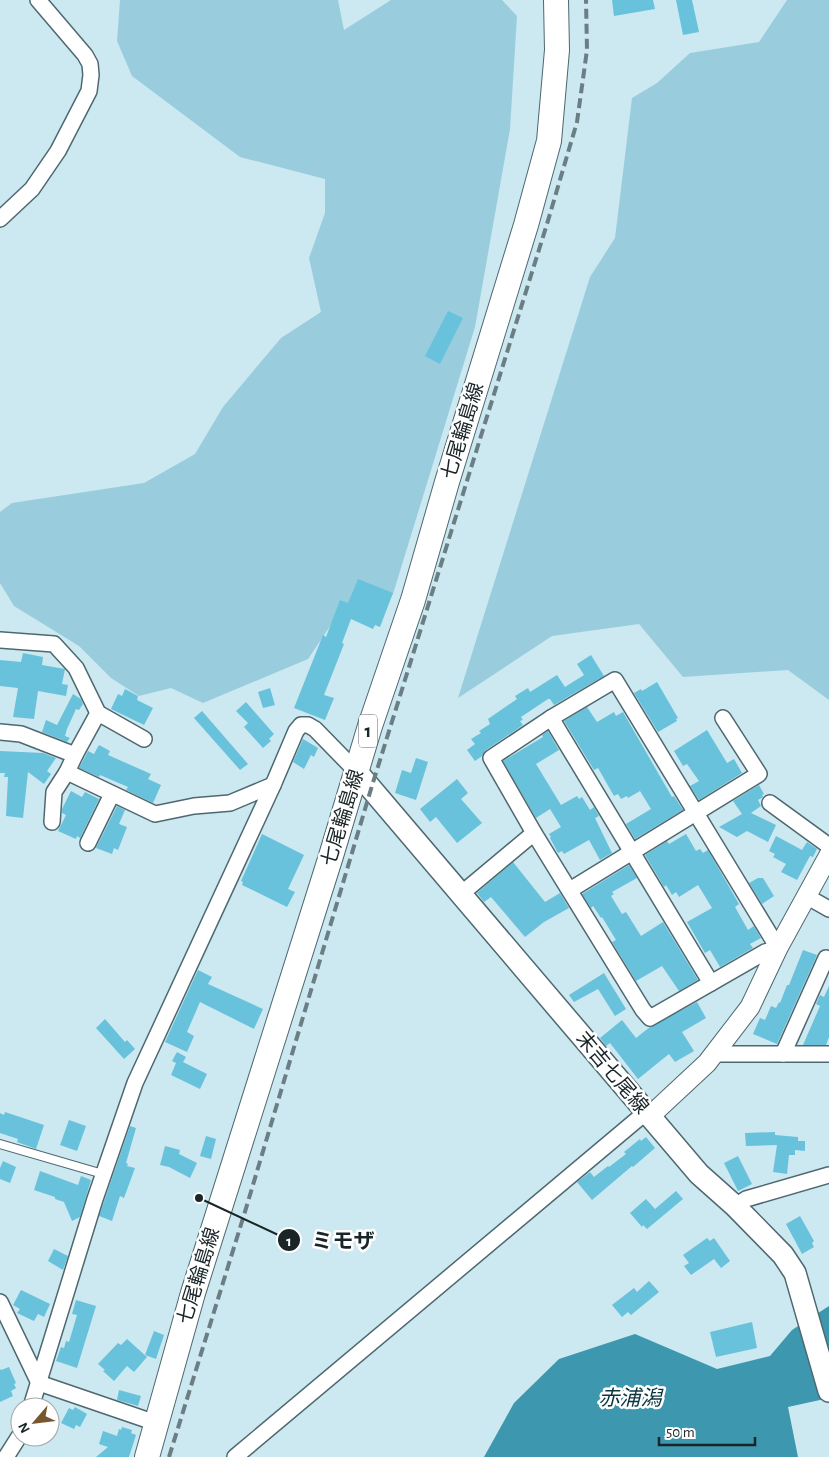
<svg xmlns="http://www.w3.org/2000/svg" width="829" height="1457" viewBox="0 0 829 1457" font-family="'Alegreya Sans','Noto Sans JP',sans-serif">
	<rect width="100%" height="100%" fill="#cce8f1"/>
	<g fill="#99cddd">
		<path d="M120 0H338L344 30 391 0H502L517 16 510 129 475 327 393 594 385 605 341 610 308 659 203 703 171 688 139 696 111 678 79 646 14 606 0 583V512L12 503 144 483 195 454 223 407 281 338 321 312 309 258 325 213V179L240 157 132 76 117 41Z"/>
		<path d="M787 0H829V700L788 670 683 677 639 624 552 636 458 698 590 277 615 238 632 98 657 83 690 53 759 42Z"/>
	</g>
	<path fill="#3c97af" d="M829 1306V1398L788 1407 798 1457H484L514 1403 559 1359 635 1334 717 1369 770 1356 792 1330Z"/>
	<g fill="#69c2db">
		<path d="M612 0H653L655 9 614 16Z"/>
		<path d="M676 0H692L699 32 683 35Z"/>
		<path d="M448 311 463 318 440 364 425 356Z"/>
		<path d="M358 579 393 593 380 627 375 625 373 629 351 619 342 643 344 644 324 695 334 698 325 720 294 708 323 635 326 637 340 600 348 603Z"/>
		<path d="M23 653 43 657 42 665 65 669 62 684 68 685 66 696 38 691 34 719 13 717 18 688 0 686V660L21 662Z"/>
		<path d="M591 655 604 676 554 705 550 699H548L521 717 523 720 520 721 523 725 486 750 482 756 475 761 467 750 475 744 471 739 481 733 479 731 490 724 488 719 517 699 515 696 528 688 530 692 557 675 565 687 584 675 577 664Z"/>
		<path d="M657 682 678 718 676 719 677 721 658 732 634 693 641 689 642 691Z"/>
		<path d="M270 688 275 705 263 708 258 692Z"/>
		<path d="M125 689 138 696 137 700 153 708 144 725 111 709 118 694 122 696Z"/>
		<path d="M73 694 81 699 83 704 79 710 76 709 67 729 65 736 70 738 67 742 42 732 46 720 57 725Z"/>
		<path d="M246 702 274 734 269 739 271 741 263 748 244 727 248 723 236 711Z"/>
		<path d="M587 707 597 722 614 712 616 716 623 712 661 778 672 797 674 796 683 810 635 839 626 824 651 809 640 791 628 798 627 796 621 799 618 794 614 796 598 768 594 770 564 721Z"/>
		<path d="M202 711 248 764 240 770 194 718Z"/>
		<path d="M707 730 727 763 734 759 742 773 699 800 690 786 699 781 687 764 683 766 674 751Z"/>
		<path d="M548 731 559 750 536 764 561 805 577 796 579 799 582 797 590 810 594 807 599 816 595 818 612 853 600 860 589 840 564 854 562 851 558 853 550 838 551 837 549 834 561 827 550 809 536 818 503 761 543 737 542 735Z"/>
		<path d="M303 739 318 748 314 757 311 755 304 769 293 762Z"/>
		<path d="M99 745 110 751 108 755 151 774 148 779 161 785 153 803 126 790 128 787 100 775 99 777 79 768 88 751 94 754Z"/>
		<path d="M0 751 43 753 56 758 47 771 51 774 44 784 28 772 23 818 6 816 8 777H4L5 773H0Z"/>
		<path d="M416 758 428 762 416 800 395 793 402 770 411 773Z"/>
		<path d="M457 779 468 793 461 799 482 823 457 843 436 817 430 822 420 809Z"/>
		<path d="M759 785 764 794 762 795 763 797 758 800 761 806 751 813 776 825 768 842 747 831 737 837 719 827 742 814 733 801Z"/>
		<path d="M71 791 82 797 85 792 99 799 80 838 77 836 76 839 58 831 66 815 62 813V809Z"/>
		<path d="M117 806 125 810 119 824 127 827 118 850 114 848 112 854 96 848Z"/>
		<path d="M262 834 304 855 288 889 295 892 287 907 242 885 243 882 241 881Z"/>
		<path d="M686 834 696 851 700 849 703 853 708 850 739 904 735 907 748 930 754 926 761 938 750 944 753 948 720 967 710 950 705 953 687 922 712 908 698 885 679 897 676 892 672 895 666 885 664 887 645 855 667 841 669 844Z"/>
		<path d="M776 836 802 850 807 842 817 849 813 857 810 856 797 880 781 872 786 864 773 857 775 854 769 851Z"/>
		<path d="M513 862 545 902 560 893 569 908 544 922 525 937 491 897 484 902 477 893Z"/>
		<path d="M629 865 637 878 612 892 614 894 611 896 622 914 626 912 641 936 663 922 698 980 679 991 662 966 636 981 612 942 616 940 602 917 601 918 593 906 591 908 582 894Z"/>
		<path d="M758 878H763L774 896 762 904 749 883Z"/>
		<path d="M803 950 817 955 777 1044 753 1034 760 1018 765 1020 771 1006 776 1008 779 1002 780 1003 787 985H789Z"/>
		<path d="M198 970 212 977 208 984 263 1009 254 1029 200 1002 187 1032 194 1036 187 1052 165 1042Z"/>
		<path d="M604 973 626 1009 615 1016 598 989 574 1002 569 995Z"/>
		<path d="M829 986V1037L826 1045H803L820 1006 816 1004 820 995 824 997Z"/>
		<path d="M697 1002 706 1018 682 1032 694 1051 675 1062 669 1054 638 1079 610 1043 606 1046 600 1038 622 1020 636 1038 650 1027Z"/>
		<path d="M105 1019 125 1042 127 1040 135 1049 124 1059 96 1028Z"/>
		<path d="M177 1052 186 1057 183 1062 207 1074 200 1089 171 1075 176 1063 172 1061Z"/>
		<path d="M5 1112 44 1125 36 1149 17 1142 18 1139 0 1133V1113L4 1115Z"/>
		<path d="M69 1120 86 1126 77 1151 60 1145Z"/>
		<path d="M130 1126 136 1128 126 1163 128 1164 127 1166 135 1168 124 1198 120 1196 112 1221 99 1216Z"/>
		<path d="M775 1132V1135L798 1137V1141H805V1151L795 1150V1155H789L787 1174 773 1172 777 1145 746 1146 745 1133Z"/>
		<path d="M206 1136 216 1139 211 1159 200 1156Z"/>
		<path d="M646 1137 655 1148 633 1167 632 1166 592 1200 577 1182 590 1172 594 1177 608 1166 609 1167 626 1154 624 1152 640 1139 641 1141Z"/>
		<path d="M165 1146 180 1150 179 1154 197 1163 190 1178 169 1167 160 1165Z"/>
		<path d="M738 1156 752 1184 738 1191 724 1163Z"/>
		<path d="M3 1161 16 1167 10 1183 0 1179V1168Z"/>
		<path d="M40 1171 78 1185 81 1176 91 1180 80 1217 72 1221 64 1202 55 1199V1197L34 1190Z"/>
		<path d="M676 1191 683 1199 647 1229 643 1225 642 1227 630 1213 646 1199 655 1209Z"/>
		<path d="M800 1216 814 1241 812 1243 814 1247 802 1254 786 1224Z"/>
		<path d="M707 1238 710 1241 714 1238 730 1261 721 1268 714 1259 691 1275 684 1266 689 1263 683 1255Z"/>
		<path d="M54 1249 68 1256 63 1270 48 1261Z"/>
		<path d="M649 1281 659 1292 631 1315 628 1312 622 1317 612 1305 634 1288 637 1292Z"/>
		<path d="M21 1290 50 1304 44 1317 38 1314 34 1321 17 1313 20 1309 13 1305Z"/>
		<path d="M76 1300 96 1306 77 1368 56 1361 61 1347 64 1348 66 1341 69 1342 77 1315 72 1314Z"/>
		<path d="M752 1322 757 1348 716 1357 710 1332Z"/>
		<path d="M154 1331 164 1335 156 1359 145 1355Z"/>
		<path d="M127 1339 147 1357 134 1372 127 1366 114 1381 103 1371 105 1370 98 1364 118 1343 121 1345Z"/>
		<path d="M9 1367 16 1383 14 1384 16 1388 11 1391 13 1396 0 1402V1369L1 1370Z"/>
		<path d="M119 1390 141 1396 138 1406 117 1400Z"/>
		<path d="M75 1407 87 1414 80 1427 76 1425 74 1429 61 1423 69 1408 73 1410Z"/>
		<path d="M122 1427 132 1430 131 1433 136 1435 129 1457H96L108 1447 99 1444 103 1431 117 1436 119 1429 121 1430Z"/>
	</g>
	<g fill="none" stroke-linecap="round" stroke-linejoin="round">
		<defs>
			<path id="service" d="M0 1144 103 1174"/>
			<g id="minor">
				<path d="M0 219 32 189 58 151 89 91 91 75 90 64 85 55 38 0"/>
				<path d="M0 640 54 644 76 668 98 713 144 739"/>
				<path d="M615 680 778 948 765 952 650 1018 643 1010 534 833 491 758 551 718Z"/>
				<path d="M551 718 711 983"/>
				<path d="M0 732 21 734 75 755 67 772 155 814 194 806 230 803 273 785"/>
				<path d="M75 755 98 713"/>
				<path d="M770 803 829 846"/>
				<path d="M52 822 54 792 67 772"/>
				<path d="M88 843 112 794"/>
				<path d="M570 890 759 774 723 718"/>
				<path d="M461 894 534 833"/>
				<path d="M806 896 829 909"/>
				<path d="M714 1054H829"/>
				<path d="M783 1054 826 958"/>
				<path d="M735 1206 746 1199 829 1175"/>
				<path d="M0 1302 39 1383 156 1423"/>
				<path d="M31 1407 95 1199 135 1083 273 785 296 731 301 725H308L315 729 357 772"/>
				<path d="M6 1457 20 1435"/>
				<path d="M235 1457 645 1113"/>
			</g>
			<path id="tertiary" d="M649 1117 707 1063 750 1007 778 948 829 855"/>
			<path id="secondary" d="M357 772 699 1174 735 1206 783 1255 795 1273 829 1391"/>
			<path id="primary" d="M147 1457 193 1293 331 856 370 726 413 600 447 482 526 225 549 141 557 50 556 0"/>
		</defs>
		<use href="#service" stroke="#4e6870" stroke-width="10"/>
		<use href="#minor" stroke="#4e6870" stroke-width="18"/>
		<use href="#tertiary" stroke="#4e6870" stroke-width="21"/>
		<use href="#secondary" stroke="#4e6870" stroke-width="24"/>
		<use href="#primary" stroke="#4e6870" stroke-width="26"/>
		<use href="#service" stroke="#fff" stroke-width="8"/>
		<use href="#minor" stroke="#fff" stroke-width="15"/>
		<use href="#tertiary" stroke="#fff" stroke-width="19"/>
		<use href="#secondary" stroke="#fff" stroke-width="21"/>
		<use href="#primary" stroke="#fff" stroke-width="24"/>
		<path stroke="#6b7e83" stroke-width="4" stroke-dasharray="10 5" stroke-linecap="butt" d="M169 1457 244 1215 371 789 547 224 577 122 587 50 586 0"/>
	</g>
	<g text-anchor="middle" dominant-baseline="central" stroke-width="5" stroke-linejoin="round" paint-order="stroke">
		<rect fill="#fff" stroke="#5f6668" stroke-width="1" x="359" y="714.5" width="18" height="33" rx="4"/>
		<g font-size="19" font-weight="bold" fill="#1a2528">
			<text x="368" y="731">1</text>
		</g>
		<g font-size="20" fill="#1a2528" stroke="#fff">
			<text transform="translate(463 431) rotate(-73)">七尾輪島線</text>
			<text transform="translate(343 818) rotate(-73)">七尾輪島線</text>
			<text transform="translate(612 1073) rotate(50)">末吉七尾線</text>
			<text transform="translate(199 1276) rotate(-73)">七尾輪島線</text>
		</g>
		<g font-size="21" font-style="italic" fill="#0a3540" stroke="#fff">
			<text x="630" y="1398">赤浦潟</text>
		</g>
	</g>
	<path fill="none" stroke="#1a2528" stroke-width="2" d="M199 1198L289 1240"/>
	<g fill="#1a2528" stroke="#fff" stroke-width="2">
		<circle cx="199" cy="1198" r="5"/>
		<circle cx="289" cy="1240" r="12"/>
	</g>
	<g font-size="15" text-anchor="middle" font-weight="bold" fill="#fff">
		<text x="289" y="1246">1</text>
	</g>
	<g font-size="21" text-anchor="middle" font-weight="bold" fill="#1a2528" stroke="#fff" stroke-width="5" stroke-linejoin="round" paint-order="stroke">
		<text x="343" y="1248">ミモザ</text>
	</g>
	<g transform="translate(35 1422) rotate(242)"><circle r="24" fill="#ffffff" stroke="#a3a8a9"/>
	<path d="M0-4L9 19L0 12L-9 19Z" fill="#78562e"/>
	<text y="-8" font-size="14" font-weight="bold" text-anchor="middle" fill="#1a2528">N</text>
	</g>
	<path d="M659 1437v8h96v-8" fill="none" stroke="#1a2528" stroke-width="2.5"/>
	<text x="666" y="1437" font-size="15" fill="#1a2528" stroke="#ffffff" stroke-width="4" paint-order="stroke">50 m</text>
</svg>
